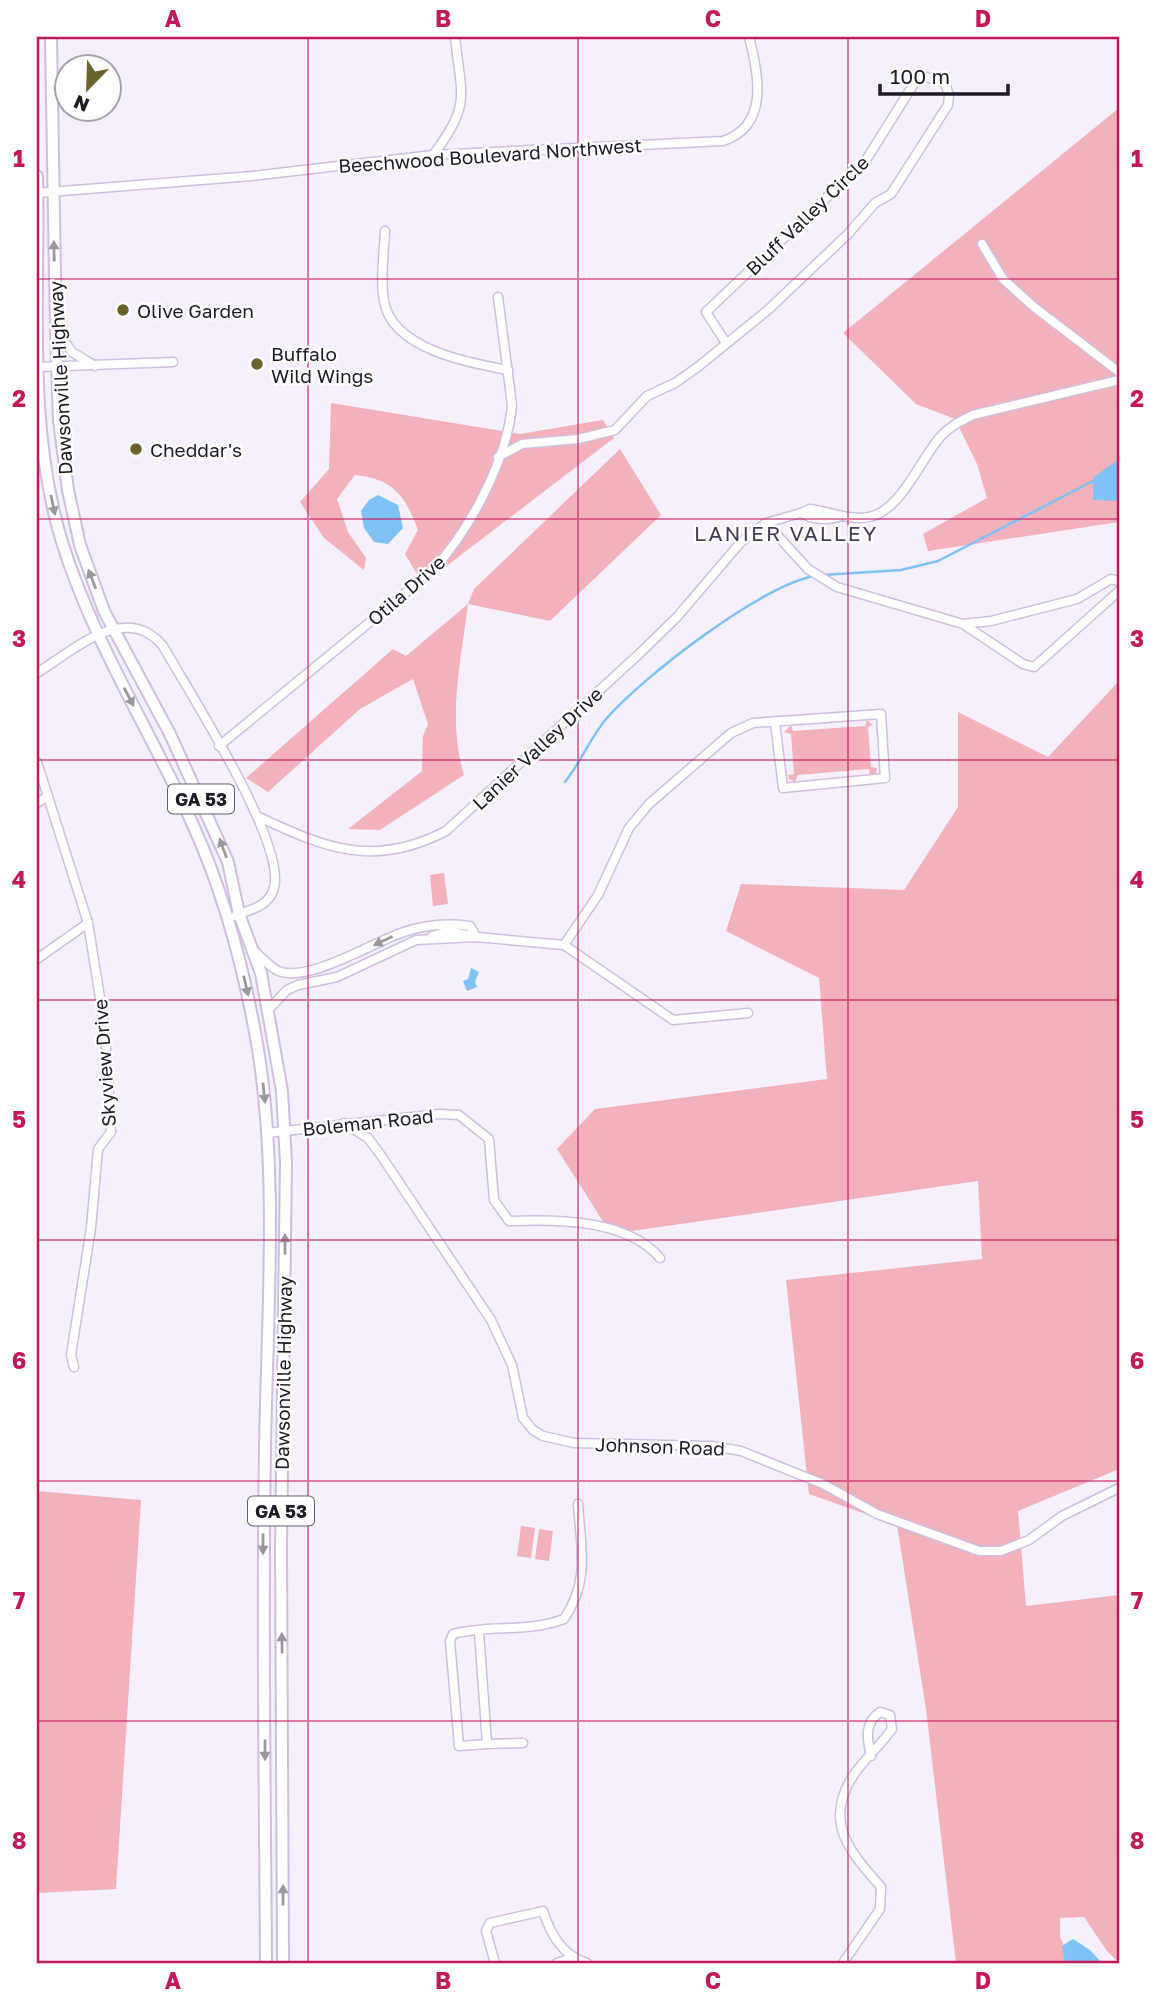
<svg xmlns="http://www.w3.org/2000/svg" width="1156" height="2000" viewBox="0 0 1156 2000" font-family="'Golos Text',sans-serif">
	<rect width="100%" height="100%" fill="#f6f0fd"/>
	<g fill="#f3b1bc">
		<path d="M1119 108V522L928 551 923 534 987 498 977 464 955 419 916 404 843 333Z"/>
		<path d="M331 403 520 434 603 420 614 438 423 584 405 554 418 530C405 495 393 479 355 475L337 499 348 532 366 558 364 570 324 538 300 502 329 469Z"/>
		<path d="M620 449 661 515 550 621 468 604C461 661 447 719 464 775L380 830 348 829 422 771 423 736 428 724 413 679 360 709 268 792 246 778 393 649 406 656 468 604 474 589Z"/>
		<path d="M1119 681V1469L1018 1511 1026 1606 1119 1595V1963L1107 1951 1084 1917 1060 1918V1937L1072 1963H956L926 1709 897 1525 809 1494 786 1280 982 1259 978 1181 611 1234 557 1149 595 1109 827 1079 819 978 726 931 741 884 904 890 958 807V712L1048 757Z"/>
		<path d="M867 720 873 725 868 727 871 767 877 768 876 773 870 775 869 769 798 775 795 782 789 779 788 775 794 774 791 734 784 732 791 725 793 731 865 726Z"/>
		<path d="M444 873 448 904 433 906 430 875Z"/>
		<path d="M37 1491 141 1500 116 1889 37 1893Z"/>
		<path d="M521 1526 535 1528 531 1558 517 1556Z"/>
		<path d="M539 1529 553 1531 549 1561 535 1559Z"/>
	</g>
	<g fill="#7ec2f8">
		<path d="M1119 459V501L1093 500V478Z"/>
		<path d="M378 495 398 505 403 528 388 544 374 542 364 528 361 511 369 500Z"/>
		<path d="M471 968 479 972 475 982 477 987 467 991 463 981 468 979Z"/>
		<path d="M1073 1939 1090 1950 1102 1963H1065L1062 1946Z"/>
	</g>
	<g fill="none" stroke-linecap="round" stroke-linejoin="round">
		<g stroke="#7ec2f8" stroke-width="2.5">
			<path d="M823 575 901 570 938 561 1093 481"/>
			<path d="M565 782C581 762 590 738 606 719 645 675 757 589 813 576"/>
		</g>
		<defs>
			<g id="minor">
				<path d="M433 155C472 104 461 96 455 37"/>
				<path d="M37 193 252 176 433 155 723 141C769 126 759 75 749 37"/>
				<path d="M385 231C384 253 380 279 384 301 392 349 469 363 508 370"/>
				<path d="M982 244 1003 279 1034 307 1119 372"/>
				<path d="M57 330 72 352 95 366"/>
				<path d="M39 367 173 362"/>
				<path d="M498 457 522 444 578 439 615 430 647 396 675 383 699 366 769 309 848 234 875 203 891 194 948 105 949 95 945 83 927 77 915 82 866 160 706 312 726 343"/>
				<path d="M841 516C828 521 813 520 801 513L810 509C828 511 851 521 869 517 901 511 921 458 941 436 950 426 961 421 973 415L1119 380"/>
				<path d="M766 523 808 569 837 587 963 624 1023 664 1034 667 1119 591"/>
				<path d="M963 624 991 621 1077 599 1111 579 1119 581"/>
				<path d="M37 673C74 650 126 601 163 646 187 689 291 849 273 891 266 908 250 909 235 916"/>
				<path d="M219 746 432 571C470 530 507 460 512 405L498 297"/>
				<path d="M37 762 88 923 105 1029 111 1132 98 1149 91 1228 71 1355 74 1367"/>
				<path d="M37 803 48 796"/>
				<path d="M259 817C327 849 375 868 446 831L639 654 677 617 741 542 766 523 801 513"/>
				<path d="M432 936 448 931 476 937"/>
				<path d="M564 945 598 895 629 828 649 804 731 733 753 723 881 714 885 778 783 788 775 722"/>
				<path d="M253 950C260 956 270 967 278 971 308 983 372 943 401 933 423 925 447 923 470 926L476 937"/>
				<path d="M37 959 88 923"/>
				<path d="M269 1009 287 990 298 985 337 977 416 940 476 937 564 945 673 1020 748 1013"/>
				<path d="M344 1123 368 1138 380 1154 491 1320 512 1365 523 1418 533 1430 543 1436 574 1443 712 1446 741 1451 823 1484 877 1514 979 1551H1001L1029 1540 1062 1516 1119 1488"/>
				<path d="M267 1133 439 1114 459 1115 489 1139 494 1200 509 1221C556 1219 627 1219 660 1258"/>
				<path d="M479 1631 487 1744 459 1746 450 1641 453 1634C490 1624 527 1633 564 1619 590 1581 581 1548 578 1504"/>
				<path d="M487 1744 523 1743"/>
				<path d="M495 1963 486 1931 490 1923 543 1911C551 1935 562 1955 587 1963"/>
				<path d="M557 1963 572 1958"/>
				<path d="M843 1963 880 1909 881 1887C850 1852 823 1822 853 1776 864 1759 881 1745 892 1729L890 1715 880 1712C864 1723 867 1739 871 1756"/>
			</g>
			<g id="major">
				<path d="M51 37 56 334 59 421 68 490 80 545 104 611 170 734 228 862 239 914 261 973 282 1091 286 1162 281 1548 283 1963"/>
				<path d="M37 176C40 297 26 424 62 542 93 642 150 730 193 825 222 889 241 958 254 1027 280 1159 267 1313 265 1449 262 1620 265 1792 266 1963"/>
			</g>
		</defs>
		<use href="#minor" stroke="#cebfe0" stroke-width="11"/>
		<use href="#major" stroke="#cebfe0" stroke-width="14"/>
		<use href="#minor" stroke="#fff" stroke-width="8"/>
		<use href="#major" stroke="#fff" stroke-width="10"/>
	</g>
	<defs><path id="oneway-solid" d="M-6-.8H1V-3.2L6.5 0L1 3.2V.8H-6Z" transform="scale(1.75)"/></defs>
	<g fill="#9a989d">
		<use href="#oneway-solid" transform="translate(54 251) rotate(-91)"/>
		<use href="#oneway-solid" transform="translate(53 505) rotate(78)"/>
		<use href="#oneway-solid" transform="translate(92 579) rotate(-111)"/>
		<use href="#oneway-solid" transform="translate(129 697) rotate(62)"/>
		<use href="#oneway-solid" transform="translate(223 848) rotate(-110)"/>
		<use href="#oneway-solid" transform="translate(383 941) rotate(155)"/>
		<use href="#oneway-solid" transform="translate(246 986) rotate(77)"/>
		<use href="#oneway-solid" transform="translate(264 1093) rotate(84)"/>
		<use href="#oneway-solid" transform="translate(285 1244) rotate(-90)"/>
		<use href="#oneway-solid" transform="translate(263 1544) rotate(90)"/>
		<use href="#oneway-solid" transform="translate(282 1643) rotate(-91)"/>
		<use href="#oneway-solid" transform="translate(265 1750) rotate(90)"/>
		<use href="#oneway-solid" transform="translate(283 1895) rotate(-90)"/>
	</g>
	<path fill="none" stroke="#c2185b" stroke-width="2" stroke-opacity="0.55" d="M308 37V1963M578 37V1963M848 37V1963M37 279H1119M37 519H1119M37 760H1119M37 1000H1119M37 1240H1119M37 1481H1119M37 1721H1119"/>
	<g fill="#6a622f" stroke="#fff" stroke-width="2.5">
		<circle cx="123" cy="310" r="7"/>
		<circle cx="257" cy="364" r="7"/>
		<circle cx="136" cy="449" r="7"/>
	</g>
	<g text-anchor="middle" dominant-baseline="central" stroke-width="5" stroke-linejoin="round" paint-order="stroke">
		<g fill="#fff" stroke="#625f66" stroke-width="2">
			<rect x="168" y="784.5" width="66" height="29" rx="5"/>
			<rect x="248" y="1496.5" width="66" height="29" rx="5"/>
		</g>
		<g font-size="18" font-weight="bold" fill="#1f1a25">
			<text x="201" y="799">GA 53</text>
			<text x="281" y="1511">GA 53</text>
		</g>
		<g font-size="19" fill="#1f1a25" stroke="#fff">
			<text transform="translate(490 155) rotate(-4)">Beechwood Boulevard Northwest</text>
			<text transform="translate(807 215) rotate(-44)">Bluff Valley Circle</text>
			<text transform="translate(60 378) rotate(-93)">Dawsonville Highway</text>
			<text transform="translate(406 590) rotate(-41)">Otila Drive</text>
			<text transform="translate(537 748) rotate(-43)">Lanier Valley Drive</text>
			<text transform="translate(104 1063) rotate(-94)">Skyview Drive</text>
			<text transform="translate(368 1122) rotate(-6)">Boleman Road</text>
			<text transform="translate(283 1373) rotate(-89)">Dawsonville Highway</text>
			<text transform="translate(660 1446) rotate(2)">Johnson Road</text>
		</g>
		<g font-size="19" fill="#1f1a25" stroke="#fff" text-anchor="start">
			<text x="137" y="310">Olive Garden</text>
			<text x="271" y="353">Buffalo<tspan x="271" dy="22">Wild Wings</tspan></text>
			<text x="150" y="449">Cheddar's</text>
		</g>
		<g font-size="21" letter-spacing="2" fill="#473b55" stroke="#fff">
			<text x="786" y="533">LANIER VALLEY</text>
		</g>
	</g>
	<rect width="1156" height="2000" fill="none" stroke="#ffffff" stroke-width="77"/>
	<g transform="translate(88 88) rotate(203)"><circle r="33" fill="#ffffff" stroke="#a5a3a8" stroke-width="2"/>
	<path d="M0-5L12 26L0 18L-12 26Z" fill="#6a622f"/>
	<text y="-10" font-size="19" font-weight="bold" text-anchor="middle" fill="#1f1a25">N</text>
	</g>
	<path d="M880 84v10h128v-10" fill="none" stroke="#1f1a25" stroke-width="3.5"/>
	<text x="890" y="84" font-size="21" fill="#1f1a25" stroke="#ffffff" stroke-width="5" paint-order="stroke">100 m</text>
	<rect x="38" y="38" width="1080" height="1924" fill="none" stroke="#c2185b" stroke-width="2.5"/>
	<g font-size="23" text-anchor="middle" font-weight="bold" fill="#c2185b">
		<text x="173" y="27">A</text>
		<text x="443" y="27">B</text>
		<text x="713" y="27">C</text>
		<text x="983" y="27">D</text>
		<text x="19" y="167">1</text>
		<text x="1137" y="167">1</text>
		<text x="19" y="407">2</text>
		<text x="1137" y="407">2</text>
		<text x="19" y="647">3</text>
		<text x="1137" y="647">3</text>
		<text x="19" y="888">4</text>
		<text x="1137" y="888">4</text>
		<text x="19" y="1128">5</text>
		<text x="1137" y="1128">5</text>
		<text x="19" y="1369">6</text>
		<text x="1137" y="1369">6</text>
		<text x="19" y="1609">7</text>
		<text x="1137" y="1609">7</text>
		<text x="19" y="1849">8</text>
		<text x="1137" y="1849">8</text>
		<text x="173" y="1989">A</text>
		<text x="443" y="1989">B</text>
		<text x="713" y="1989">C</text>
		<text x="983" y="1989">D</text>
	</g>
</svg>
